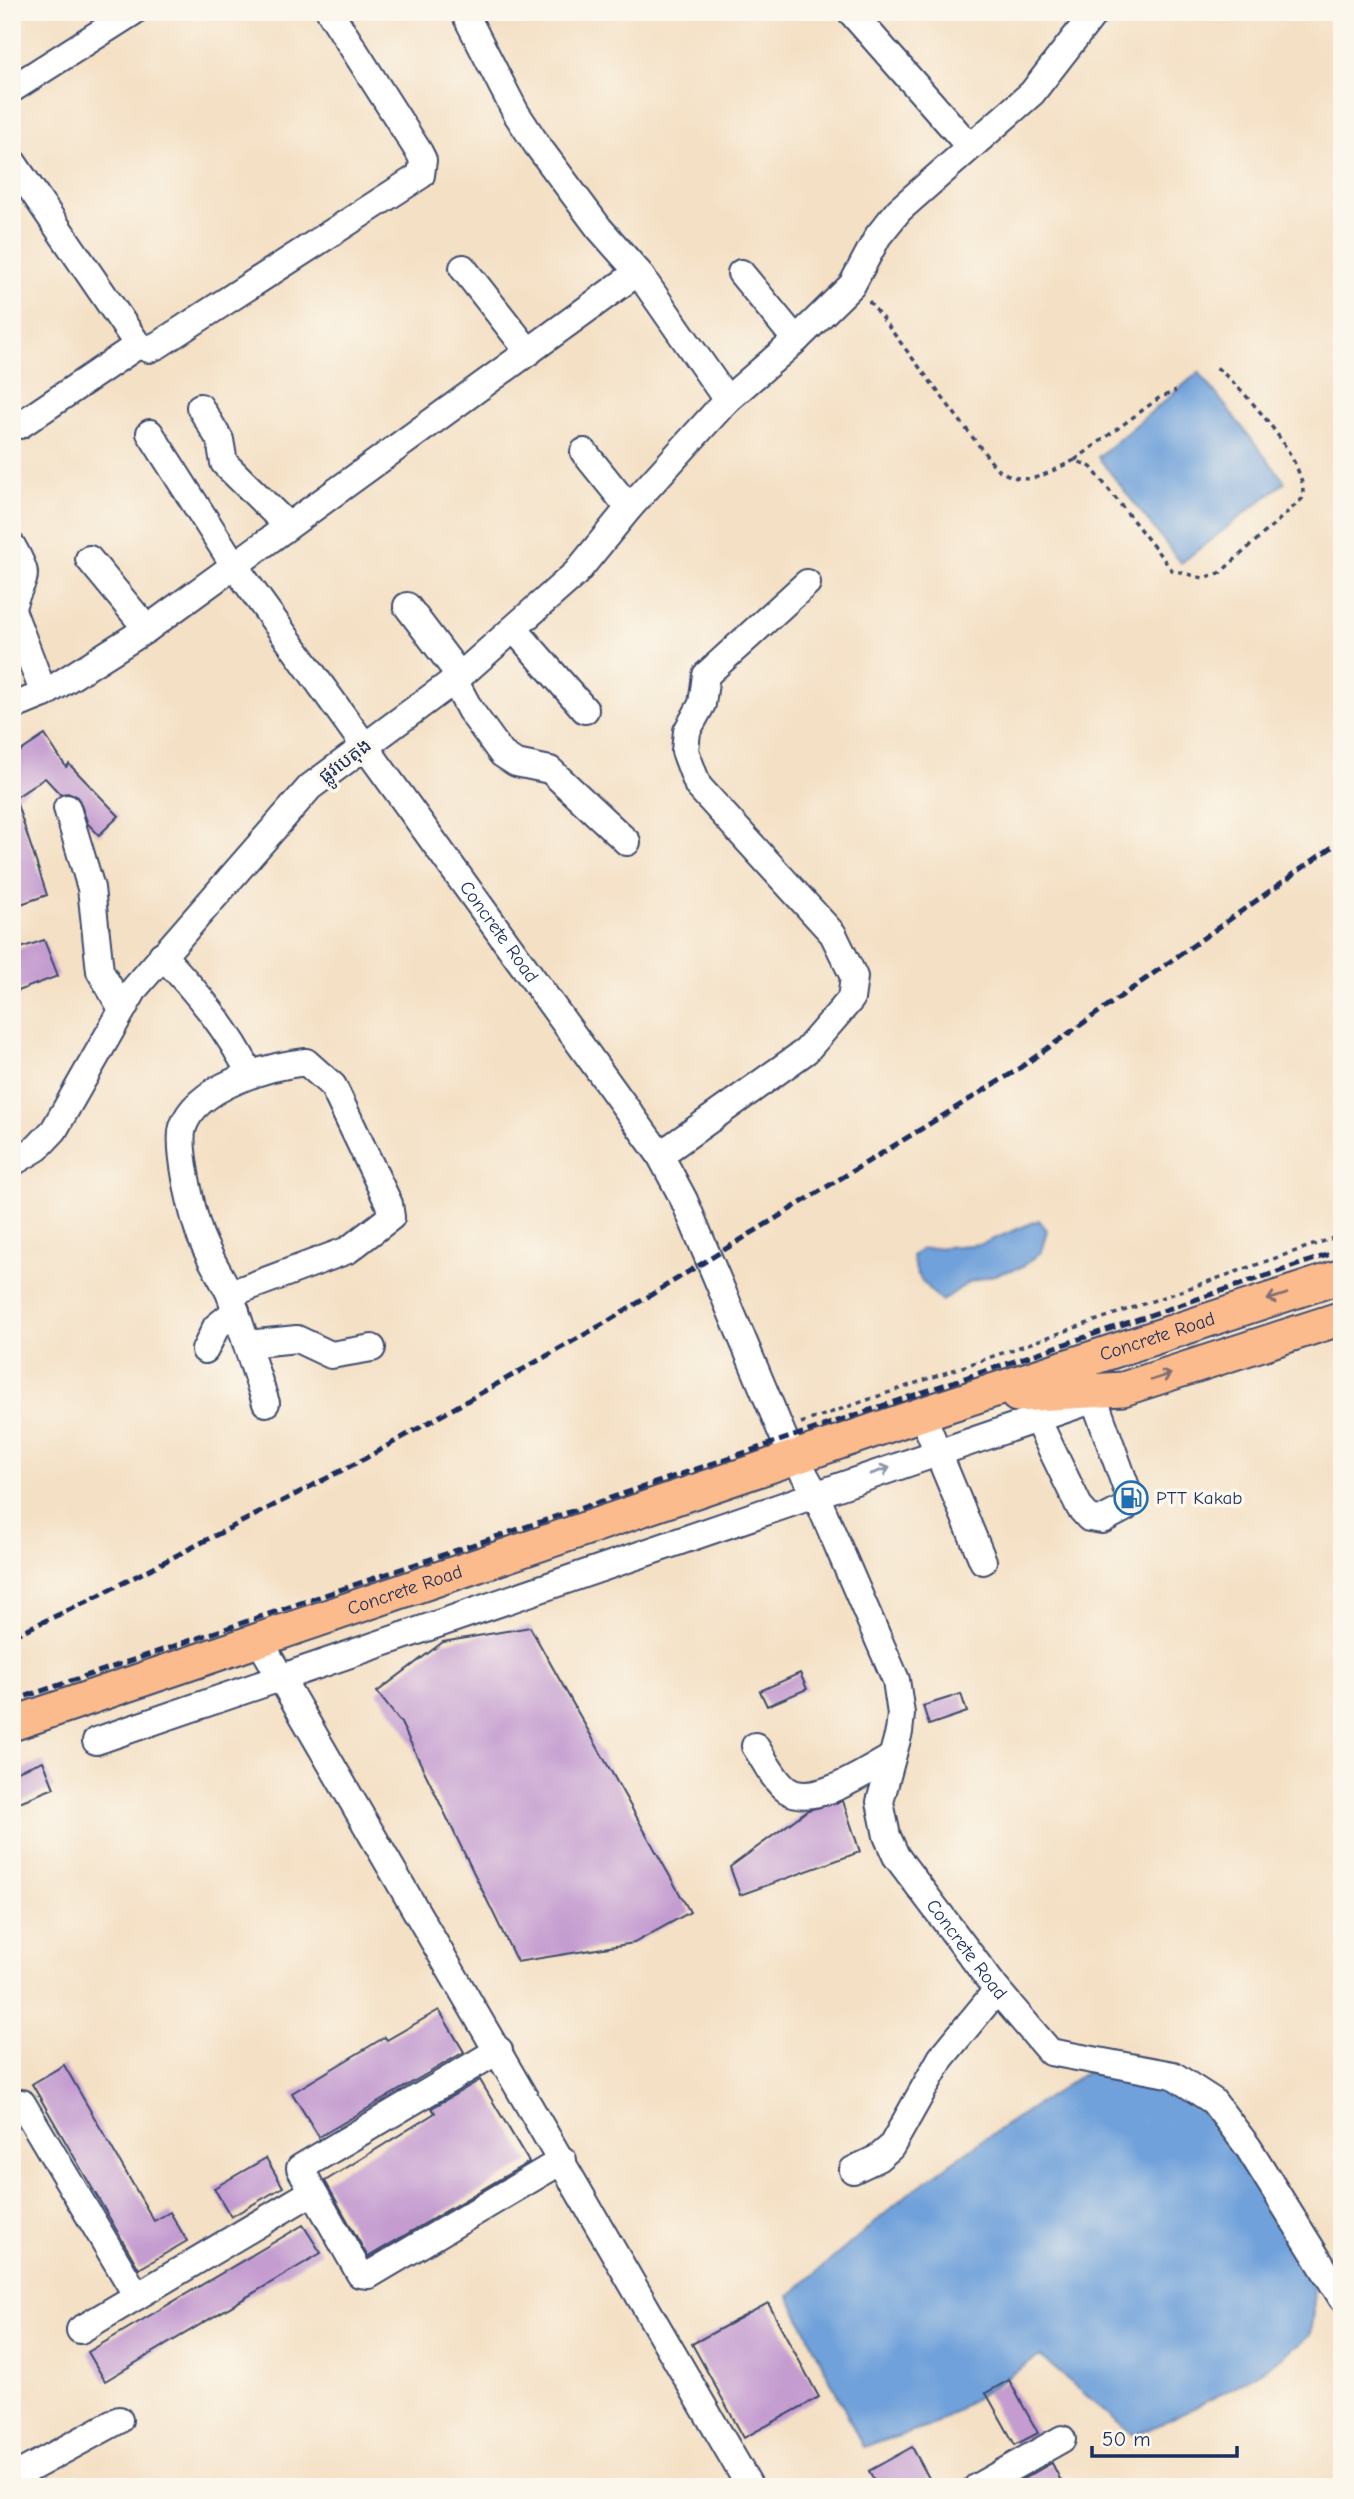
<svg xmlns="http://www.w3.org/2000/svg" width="1354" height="2499" viewBox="0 0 1354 2499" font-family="'Comic Neue','Noto Sans Khmer',sans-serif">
	<rect width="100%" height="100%" fill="#fbf7ec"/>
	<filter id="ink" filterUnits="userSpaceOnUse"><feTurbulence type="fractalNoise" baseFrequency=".0143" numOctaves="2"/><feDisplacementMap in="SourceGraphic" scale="14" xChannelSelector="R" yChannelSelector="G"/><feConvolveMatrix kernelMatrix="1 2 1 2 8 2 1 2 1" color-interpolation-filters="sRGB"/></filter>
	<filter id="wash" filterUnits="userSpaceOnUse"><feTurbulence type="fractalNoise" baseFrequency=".00686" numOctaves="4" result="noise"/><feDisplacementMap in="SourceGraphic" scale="28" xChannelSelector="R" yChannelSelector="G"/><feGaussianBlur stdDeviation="1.57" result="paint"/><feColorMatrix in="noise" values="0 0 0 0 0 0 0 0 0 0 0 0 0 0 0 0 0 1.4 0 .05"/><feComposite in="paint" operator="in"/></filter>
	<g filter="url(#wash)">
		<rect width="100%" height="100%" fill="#f4e0c4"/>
		<g fill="#6fa1da" stroke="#45689c" stroke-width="2">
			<path d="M1199 372 1285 482 1181 563 1098 457Z"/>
			<path d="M1039 1220 1047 1230 1041 1252 1022 1267 969 1282 942 1301C927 1289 915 1276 912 1256L922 1249 982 1244Z"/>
			<path d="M1088 2071C1121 2076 1175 2083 1201 2104 1238 2132 1305 2247 1313 2292 1316 2305 1311 2322 1310 2335 1258 2380 1196 2407 1134 2436L1040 2356 932 2426 863 2447 789 2296 908 2194 983 2140Z"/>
		</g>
		<g id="blocks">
			<g fill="#c49cd0">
				<path d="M45 735 66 767 69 764 119 816 99 835 88 824 78 797 70 793 60 794 45 778 15 798 47 895 12 907V757Z"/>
				<path d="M44 940 58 976 12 993V951Z"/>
				<path d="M530 1627 690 1912 634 1943 517 1962 401 1723 377 1692 443 1642Z"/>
				<path d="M800 1673 807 1689 767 1706 760 1691Z"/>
				<path d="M961 1694 967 1712 929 1725 923 1706Z"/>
				<path d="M43 1761 54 1788 12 1805V1773Z"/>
				<path d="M843 1801 860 1852 740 1895 730 1867 808 1810Z"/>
				<path d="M439 2010 464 2052 319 2137 292 2093 385 2037 387 2040Z"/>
				<path d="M64 2065 154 2221 170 2212 187 2241 139 2269 32 2084Z"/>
				<path d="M480 2080 529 2162 368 2257 325 2181 435 2113 432 2108Z"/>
				<path d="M266 2158 283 2187 231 2217 214 2188Z"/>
				<path d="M303 2225 321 2253 105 2381 88 2352Z"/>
				<path d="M768 2303 819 2397 744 2438 692 2344Z"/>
				<path d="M1009 2380 1038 2433 1015 2445 986 2393Z"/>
				<path d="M912 2447 930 2480 918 2487H878L869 2471Z"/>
				<path d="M1052 2463 1064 2487H1009Z"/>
			</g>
		</g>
	</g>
	<g filter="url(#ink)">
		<use href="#blocks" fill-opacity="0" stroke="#3c4a6d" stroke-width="2"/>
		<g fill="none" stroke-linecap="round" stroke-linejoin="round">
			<defs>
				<g id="minor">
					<path d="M464 12 516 113 537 145 599 228 638 272 727 400"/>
					<path d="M851 12 969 146"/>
					<path d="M12 89 133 12"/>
					<path d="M12 161 138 345 149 349 158 345 421 175 423 160 419 152 330 12"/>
					<path d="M463 268 529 352"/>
					<path d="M741 273 796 340"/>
					<path d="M200 407 220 440 224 463 288 526"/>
					<path d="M20 425 138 345"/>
					<path id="s1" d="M150 433 234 565 660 1155 684 1200 784 1438 815 1493 896 1680 901 1714 899 1732 880 1802 887 1836 896 1856 997 1990 1050 2052 1173 2075 1213 2101 1248 2147 1342 2298"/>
					<path d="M584 452 629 508"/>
					<path d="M12 546C33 583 22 573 12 607"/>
					<path d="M89 559 147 629"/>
					<path d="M407 606 460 676"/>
					<path d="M12 610 44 694"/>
					<path d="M515 630 585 710"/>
					<path d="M454 680 470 710 502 754 516 763 550 770 627 842"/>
					<path d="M12 707 44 694 147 629 638 272"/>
					<path d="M67 808 91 888 100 971 122 1009"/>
					<path d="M162 955C196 991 228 1029 250 1074"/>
					<path d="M306 1062 333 1086 389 1204 391 1217 348 1250 230 1294C220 1274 206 1253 199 1232 192 1211 177 1147 183 1127 196 1087 268 1066 306 1062Z"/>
					<path d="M660 1155 806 1051 851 999 854 977 833 934 698 786 685 751 687 731 702 704 706 675 807 583"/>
					<path d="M12 1163 37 1148 54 1130 135 988 310 787 460 676 576 573 629 508 727 400 796 340 852 285 878 236 899 210 1032 93 1095 12"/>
					<path d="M230 1294 266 1403"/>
					<path d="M247 1344 297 1339 331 1355 372 1348"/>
					<path d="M205 1350 216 1327 236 1311"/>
					<path d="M1029 1403 1080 1508 1089 1518 1102 1520 1125 1508 1130 1498 1088 1382"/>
					<path d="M922 1414 983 1561"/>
					<path d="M259 1640 750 2487"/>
					<path d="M96 1741 1098 1398"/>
					<path d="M755 1746C764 1759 774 1781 787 1790 814 1808 867 1771 892 1757"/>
					<path d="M499 2050 300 2168 360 2274 369 2275 563 2160"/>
					<path d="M22 2103 137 2296"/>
					<path d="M853 2170 878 2158 891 2147 941 2058 997 1990"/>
					<path d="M80 2330 312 2192"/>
					<path d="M12 2478 119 2420"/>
					<path d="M977 2487 1062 2439"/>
				</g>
				<g id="major">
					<path d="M1017 1395 1123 1389 1342 1318"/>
					<path id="s2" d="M12 1724 922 1414 1342 1276"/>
				</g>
			</defs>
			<use href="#minor" stroke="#3c4a6d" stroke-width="30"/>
			<use href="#major" stroke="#3c4a6d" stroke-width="37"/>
			<g stroke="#3c4a6d" stroke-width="3.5" stroke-dasharray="5 5" stroke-linecap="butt">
				<path d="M869 301 996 468C1028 490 1043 474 1075 460L1091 467 1172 570 1203 578 1220 573 1302 499C1312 465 1241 385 1213 365"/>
				<path d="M1075 460 1159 398 1176 391"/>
				<path d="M801 1423 1342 1235"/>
			</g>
			<use href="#minor" stroke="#fff" stroke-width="26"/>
			<use href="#major" stroke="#fbbb8d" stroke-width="33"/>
			<g stroke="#1b2f5e" stroke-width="5" stroke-dasharray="10 5" stroke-linecap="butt">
				<path d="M12 1636 82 1604 364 1459 605 1323 1014 1072 1342 840"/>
				<path d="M12 1701 1342 1250"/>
			</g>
		</g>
		<defs><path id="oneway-shaft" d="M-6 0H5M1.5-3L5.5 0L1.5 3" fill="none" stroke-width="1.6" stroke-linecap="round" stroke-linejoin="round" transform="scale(1.75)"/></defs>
		<g stroke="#806e73">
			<use href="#oneway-shaft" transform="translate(1277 1297) rotate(162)"/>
			<use href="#oneway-shaft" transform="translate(1161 1377) rotate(-18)"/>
		</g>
		<use stroke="#8d97ae" href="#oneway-shaft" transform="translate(880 1471) rotate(-19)"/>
	</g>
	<defs>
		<symbol id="fuel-ring" viewBox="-11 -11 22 22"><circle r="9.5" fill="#fbf7ec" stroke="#1f6fb2" stroke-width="1.5"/><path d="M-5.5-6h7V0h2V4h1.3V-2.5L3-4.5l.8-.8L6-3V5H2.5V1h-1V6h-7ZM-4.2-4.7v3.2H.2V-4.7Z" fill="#1f6fb2"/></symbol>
	</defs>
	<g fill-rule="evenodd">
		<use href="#fuel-ring" x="1112" y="1479" width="38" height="38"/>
	</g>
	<g text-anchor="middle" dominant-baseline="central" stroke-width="7" stroke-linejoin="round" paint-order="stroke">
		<g font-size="19" fill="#1b2f5e" stroke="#fbf7ec">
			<text transform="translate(345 761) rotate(-37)">ផ្លូវបេតុង</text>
			<text stroke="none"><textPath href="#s1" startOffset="609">Concrete Road</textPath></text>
			<text stroke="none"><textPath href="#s2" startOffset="1209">Concrete Road</textPath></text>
			<text stroke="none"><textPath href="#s2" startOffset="415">Concrete Road</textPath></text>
			<text stroke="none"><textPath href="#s1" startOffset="1759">Concrete Road</textPath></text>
		</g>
		<g font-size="19" fill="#1b2f5e" stroke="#fbf7ec" text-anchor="start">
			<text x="1156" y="1498">PTT Kakab</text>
		</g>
	</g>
	<rect width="1354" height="2499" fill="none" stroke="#fbf7ec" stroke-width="42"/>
	<path d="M1092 2446v10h145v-10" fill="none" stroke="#1b2f5e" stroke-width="3.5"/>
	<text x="1102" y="2446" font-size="21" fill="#1b2f5e" stroke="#fbf7ec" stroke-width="5" paint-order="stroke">50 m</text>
</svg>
